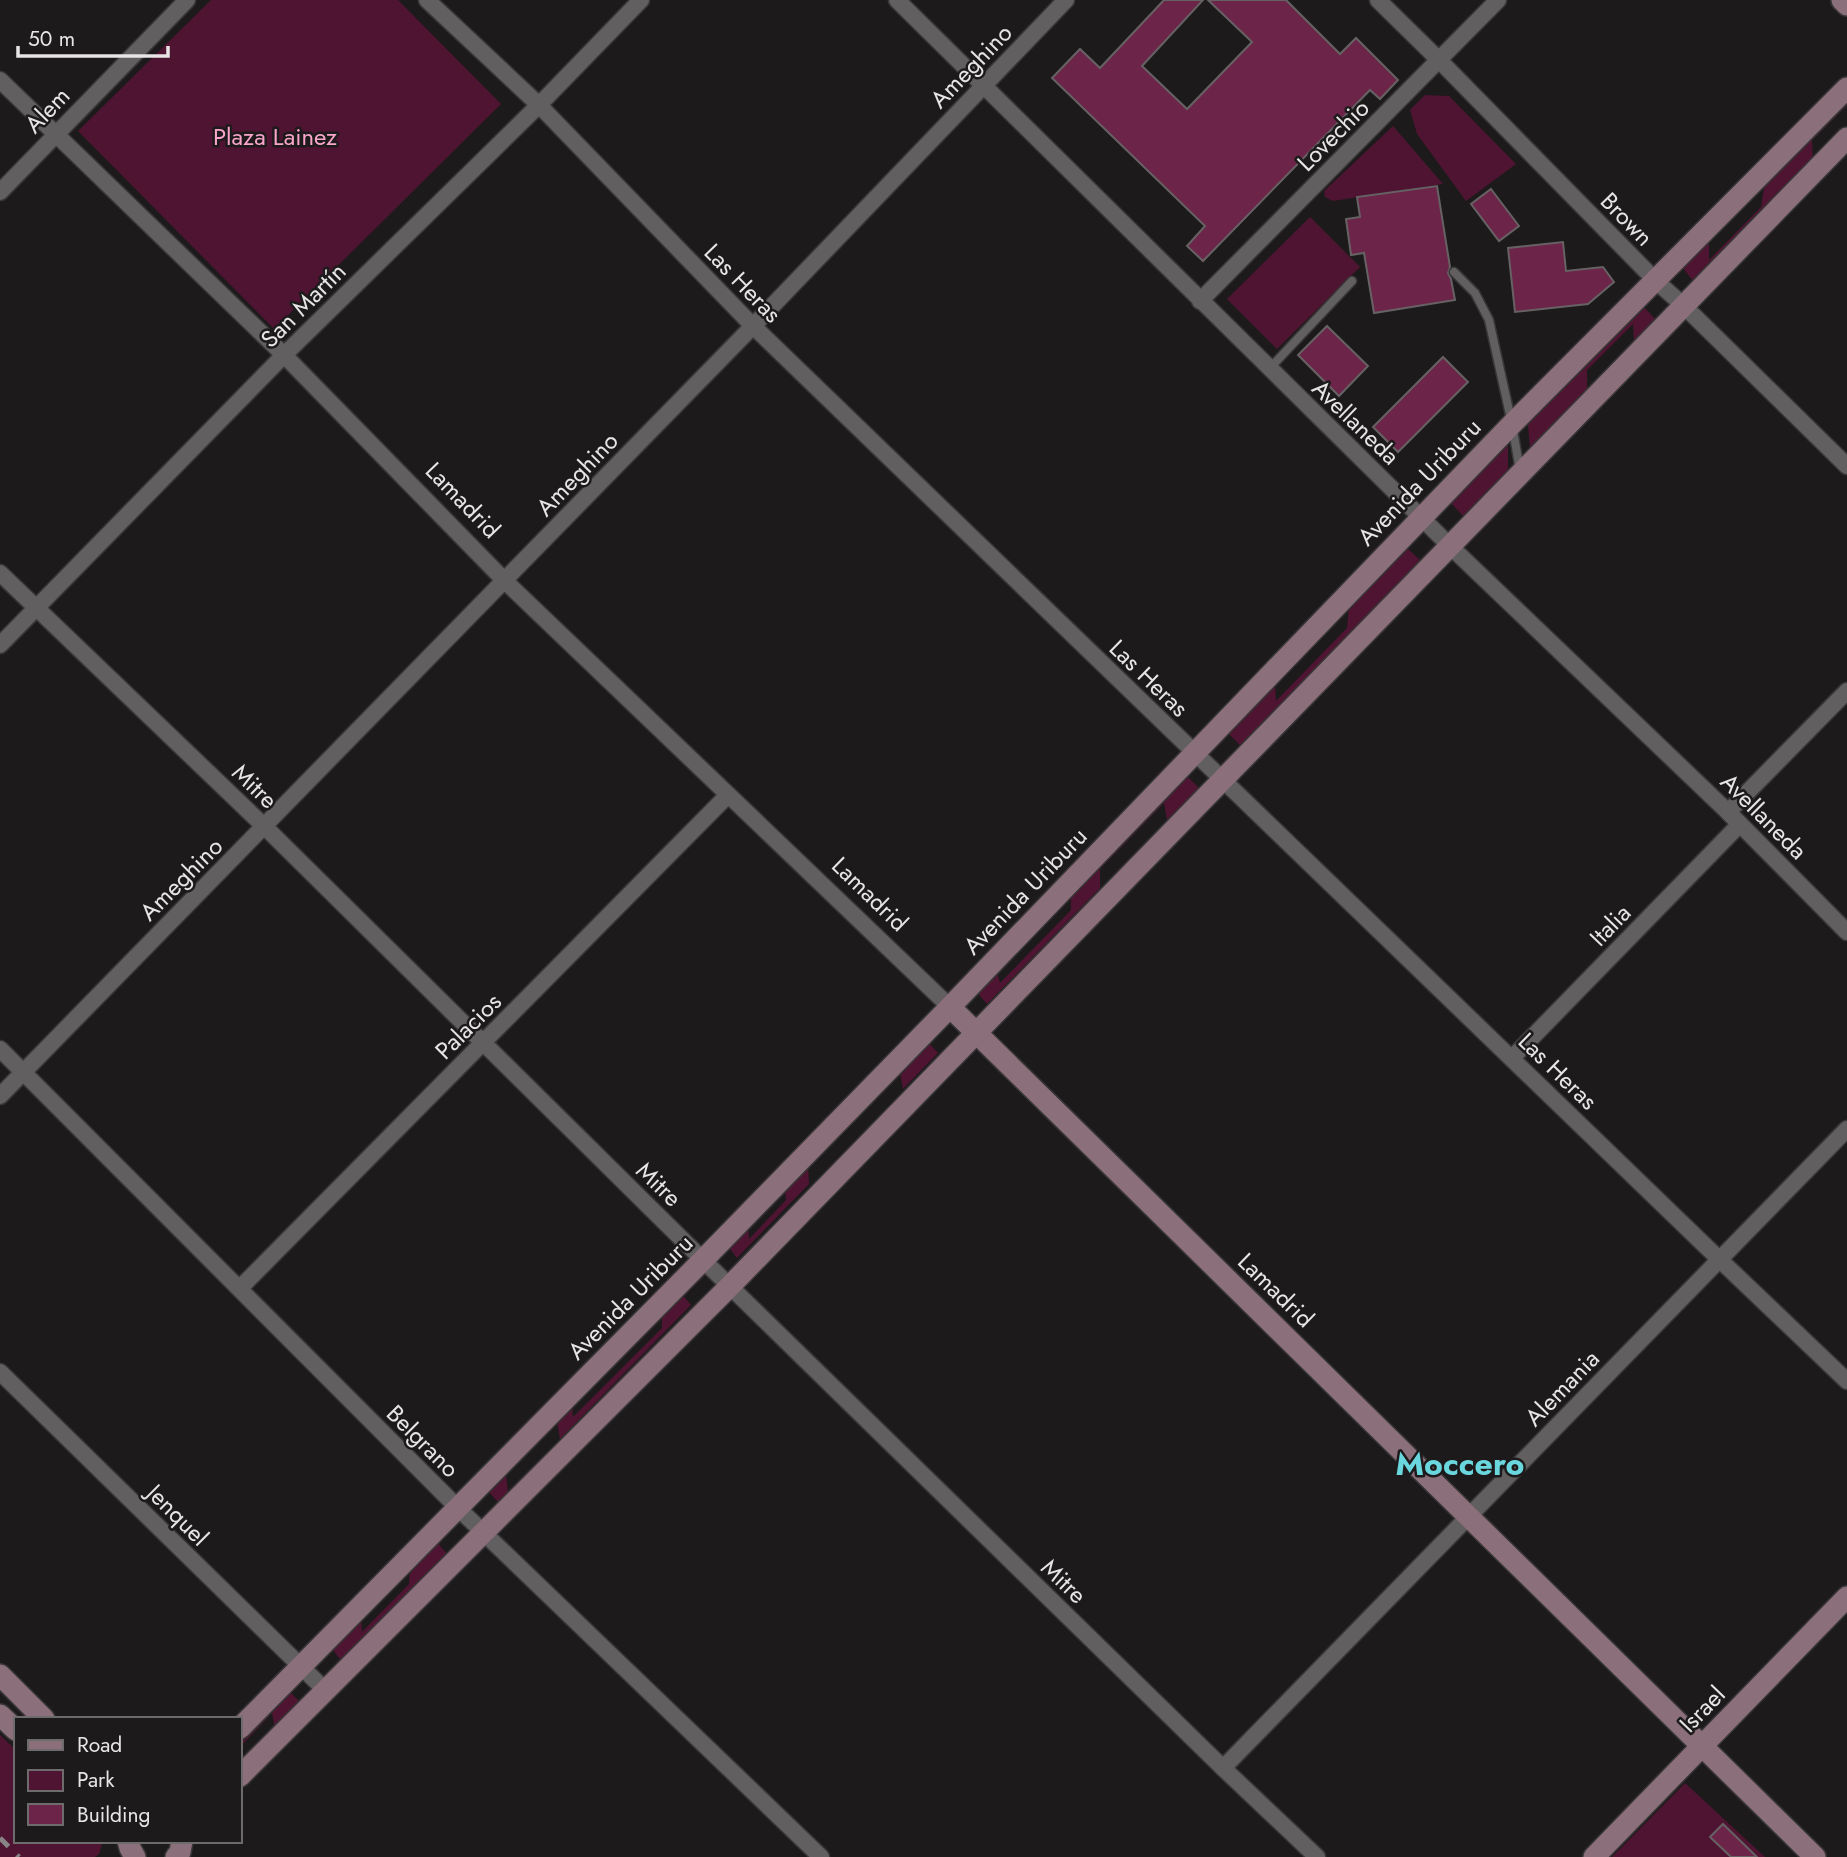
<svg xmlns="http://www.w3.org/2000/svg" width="1847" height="1857" viewBox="0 0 1847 1857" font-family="Jost,sans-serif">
	<rect width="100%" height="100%" fill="#1d1a1b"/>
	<g fill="#4e1432">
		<path d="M211 0H398L501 104 274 329 78 131Z"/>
		<path d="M1425 95 1449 96 1516 164 1466 201 1417 134 1410 110Z"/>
		<path d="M1847 98V105L1812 140 1813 162 1694 282 1682 267 1709 239V260L1761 207 1765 182Z"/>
		<path d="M1393 126 1443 184 1333 201 1325 197 1324 191Z"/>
		<path d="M1310 217 1360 267 1277 349 1227 299Z"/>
		<path d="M1643 306 1657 321 1634 343 1633 324 1587 370V392L1530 450 1528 424Z"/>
		<path d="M1508 445V473L1464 517 1451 503Z"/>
		<path d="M1407 548 1421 561 1240 745 1227 732 1275 683 1276 701 1347 628 1349 607Z"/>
		<path d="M1185 774 1199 788 1167 820 1164 803 1100 869V888L987 1004 975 990 996 968 1000 983 1071 910V892Z"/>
		<path d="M926 1040 938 1053 903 1089 900 1073 808 1165 809 1184 737 1258 726 1244 748 1222 749 1239 786 1200 784 1184Z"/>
		<path d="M680 1292 691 1305 560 1439 557 1422 506 1474 508 1492 498 1502 486 1489 572 1402 573 1417 662 1328V1309Z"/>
		<path d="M436 1541 447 1554 342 1661 331 1648 361 1617 362 1632 409 1584 410 1567Z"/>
		<path d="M289 1691 301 1703 275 1729 272 1713 240 1747V1741Z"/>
		<path d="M0 1735 16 1750V1841H101L102 1844 99 1854 95 1857H0Z"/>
		<path d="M1685 1783 1765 1857H1612Z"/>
	</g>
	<g fill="#6c2549" stroke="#666264" stroke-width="2">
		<path d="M1164 0H1203L1142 66 1187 109 1252 42 1208 0H1286L1340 54 1356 38 1398 80 1380 99 1370 90 1203 261 1187 246 1205 226 1052 78 1080 49 1100 68Z"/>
		<path d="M1437 186 1450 267 1448 273 1451 279 1455 300 1374 313 1364 253 1351 255 1346 219 1360 217 1357 197Z"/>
		<path d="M1491 189 1519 226 1499 241 1471 204Z"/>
		<path d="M1563 242 1566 271 1603 267 1614 282 1588 304 1515 312 1508 248Z"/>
		<path d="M1327 326 1368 366 1339 396 1298 355Z"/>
		<path d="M1443 357 1468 382 1398 452 1373 427Z"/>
		<path d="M1723 1824 1757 1857H1731L1710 1837Z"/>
	</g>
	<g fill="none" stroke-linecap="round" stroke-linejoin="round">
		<defs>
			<g id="lane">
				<path d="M1454 272 1475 293 1489 320 1512 424 1520 471"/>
				<path d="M1270 368 1352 281"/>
			</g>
			<g id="street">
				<path d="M427 0 539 105 753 326 1719 1259 1847 1381"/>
				<path d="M897 0 1450 546 1728 812 1847 932"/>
				<path d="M1378 0 1439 60 1656 281 1684 306 1847 466"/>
				<path d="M0 80 284 355 505 581 950 1007"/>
				<path d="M0 192 187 0"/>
				<path d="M1200 301 1498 0"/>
				<path d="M0 573 265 827 703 1260 1223 1768 1317 1857"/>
				<path d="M0 645 284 355 539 105 641 0"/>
				<path d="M1728 812 1847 691"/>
				<path d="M0 1049 459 1509 821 1857"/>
				<path d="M1512 1058 1740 824"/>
				<path d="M0 1096 753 326 1066 0"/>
				<path d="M240 1288 728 795"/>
				<path d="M0 1372 325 1690"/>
				<path d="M1223 1768 1847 1129"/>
			</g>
			<g id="secondary">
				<path d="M1842 0 1847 5"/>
				<path d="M950 1007 1815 1857"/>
				<path d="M0 1675 44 1719"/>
				<path d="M0 1715 16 1730"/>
				<path d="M240 1728 703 1260 950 1007 1512 424 1847 88"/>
				<path d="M240 1776 730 1286 1847 138"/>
				<path d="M128 1841 130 1848 135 1857"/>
				<path d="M176 1857 180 1852 182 1841"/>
				<path d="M1594 1857 1847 1597"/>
			</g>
		</defs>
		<use href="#lane" stroke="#383637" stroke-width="11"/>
		<use href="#street" stroke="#383637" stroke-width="19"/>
		<use href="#secondary" stroke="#383637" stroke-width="24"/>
		<use href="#lane" stroke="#625f60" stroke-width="8"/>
		<use href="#street" stroke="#625f60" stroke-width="16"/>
		<use href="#secondary" stroke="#8b6f7b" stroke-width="21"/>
		<path stroke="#888586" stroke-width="5" stroke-dasharray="12 12" stroke-linecap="butt" d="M0 1838 19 1857"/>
	</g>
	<g text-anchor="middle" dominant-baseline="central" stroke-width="5" stroke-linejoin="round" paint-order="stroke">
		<g font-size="24" fill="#e7e5e6" stroke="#1d1a1b">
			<text transform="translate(971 66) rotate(-46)">Ameghino</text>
			<text transform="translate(47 110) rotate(-46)">Alem</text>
			<text transform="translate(1333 135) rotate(-45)">Lovechio</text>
			<text transform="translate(1627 219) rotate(46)">Brown</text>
			<text transform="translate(743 283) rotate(46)">Las Heras</text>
			<text transform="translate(303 305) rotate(-45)">San Martín</text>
			<text transform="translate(1356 422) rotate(44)">Avellaneda</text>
			<text transform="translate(577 474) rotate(-46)">Ameghino</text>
			<text transform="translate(1419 482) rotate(-46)">Avenida Uriburu</text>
			<text transform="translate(463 500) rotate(46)">Lamadrid</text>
			<text transform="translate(1149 678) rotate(44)">Las Heras</text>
			<text transform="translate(255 786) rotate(44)">Mitre</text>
			<text transform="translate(1764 816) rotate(45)">Avellaneda</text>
			<text transform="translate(181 879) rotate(-45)">Ameghino</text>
			<text transform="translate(1025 891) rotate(-46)">Avenida Uriburu</text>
			<text transform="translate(870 894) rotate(44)">Lamadrid</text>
			<text transform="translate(1610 925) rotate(-46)">Italia</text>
			<text transform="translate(468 1026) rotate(-45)">Palacios</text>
			<text transform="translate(1558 1071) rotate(44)">Las Heras</text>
			<text transform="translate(659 1184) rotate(44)">Mitre</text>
			<text transform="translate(1276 1290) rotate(44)">Lamadrid</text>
			<text transform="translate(630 1297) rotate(-45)">Avenida Uriburu</text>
			<text transform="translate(1562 1388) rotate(-46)">Alemania</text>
			<text transform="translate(423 1441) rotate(45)">Belgrano</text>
			<text transform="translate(178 1515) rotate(45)">Jenquel</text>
			<text transform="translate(1064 1581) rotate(44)">Mitre</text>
			<text transform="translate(1702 1709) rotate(-46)">Israel</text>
		</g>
		<g font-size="24" fill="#faa4ca" stroke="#1d1a1b">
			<text x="275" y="136">Plaza Lainez</text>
		</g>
		<g font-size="32" font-weight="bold" fill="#6ad6de" stroke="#1d1a1b">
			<text x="1460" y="1464">Moccero</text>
		</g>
	</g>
	<rect x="14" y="1717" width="228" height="126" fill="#1d1a1b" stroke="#6e6b6c" stroke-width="2"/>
	<rect x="28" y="1740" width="35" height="10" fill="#8b6f7b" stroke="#6e6b6c" stroke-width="2"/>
	<text x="77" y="1752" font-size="21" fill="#e7e5e6">Road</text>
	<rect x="28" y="1770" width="35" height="21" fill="#4e1432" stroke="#6e6b6c" stroke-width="2"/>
	<text x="77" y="1787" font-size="21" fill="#e7e5e6">Park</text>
	<rect x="28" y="1804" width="35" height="21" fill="#6c2549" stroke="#6e6b6c" stroke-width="2"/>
	<text x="77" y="1822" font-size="21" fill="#e7e5e6">Building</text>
	<path d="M18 46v10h150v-10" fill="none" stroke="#e7e5e6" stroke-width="3.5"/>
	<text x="28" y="46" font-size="21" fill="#e7e5e6" stroke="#1d1a1b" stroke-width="5" paint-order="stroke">50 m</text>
</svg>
